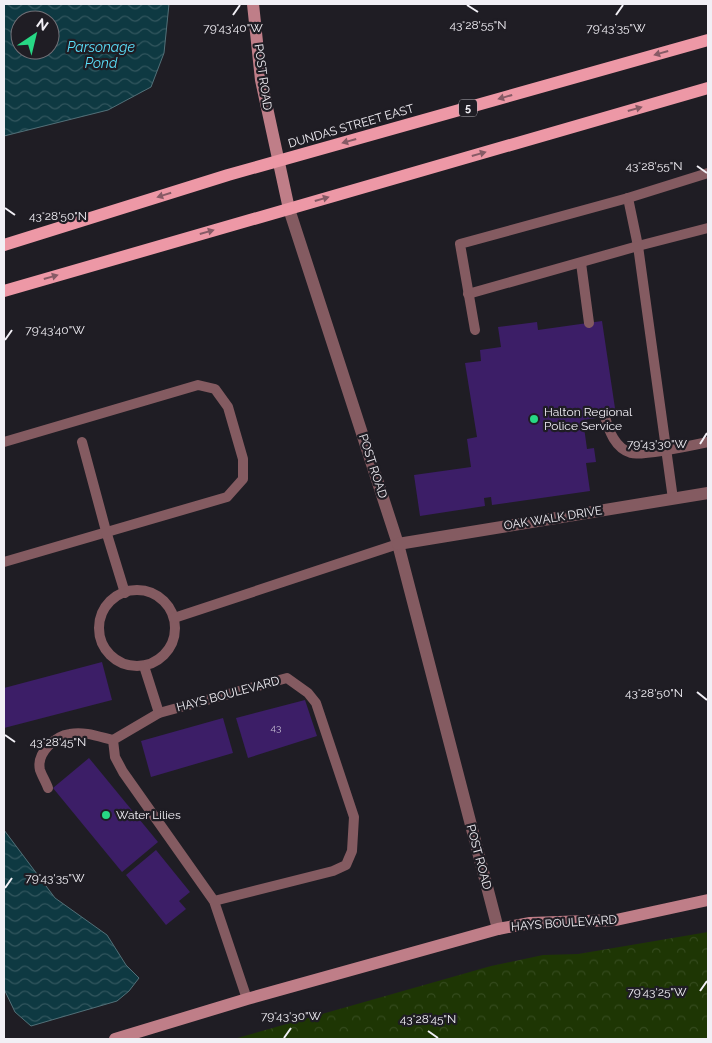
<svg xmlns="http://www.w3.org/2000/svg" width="712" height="1043" viewBox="0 0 712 1043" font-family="Raleway,sans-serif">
	<defs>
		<pattern id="park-crowns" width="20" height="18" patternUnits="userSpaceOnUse" patternTransform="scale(1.25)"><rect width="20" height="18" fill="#1e3604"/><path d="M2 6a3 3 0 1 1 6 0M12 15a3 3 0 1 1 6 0" fill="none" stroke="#344a1d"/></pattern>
		<pattern id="water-waves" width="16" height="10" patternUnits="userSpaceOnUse" patternTransform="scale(1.25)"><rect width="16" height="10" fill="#0e3942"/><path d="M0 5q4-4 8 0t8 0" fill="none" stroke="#32565e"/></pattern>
	</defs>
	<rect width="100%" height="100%" fill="#1f1d24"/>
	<path fill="url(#park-crowns)" d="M708 932V1039H234L491 966 543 955 578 954Z"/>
	<g fill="url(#water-waves)" stroke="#527078" fill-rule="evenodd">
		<path d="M4 4H169L164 53 151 87 108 110 4 136ZM20 20H50V50H20Z"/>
		<path d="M4 830 55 898 107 935 126 965 139 978 129 991 117 1001 31 1026 15 1012 4 989Z"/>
	</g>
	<g fill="#3c1e67">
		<path d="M602 321 616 415 583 420 587 449 594 448 596 462 586 463 590 491 492 505 491 497 484 498 485 506 420 516 414 475 471 467 467 439 477 437 465 363 481 361 480 350 501 347 498 327 537 322 538 330Z"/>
		<path d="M102 662 112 700 4 728V688Z"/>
		<path d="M305 700 317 736 248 758 236 718Z"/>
		<path d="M223 718 233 753 151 777 141 741Z"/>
		<path d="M89 758 158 842 122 872 53 788Z"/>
		<path d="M156 850 190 892 179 901 186 909 166 925 126 875Z"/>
	</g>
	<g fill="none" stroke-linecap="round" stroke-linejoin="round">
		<g stroke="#845b61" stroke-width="10">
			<path d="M628 198 638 246 673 499"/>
			<path d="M581 263 589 323"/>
			<path d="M468 294 638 246 708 228"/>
			<path d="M475 330 460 244 628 198 708 173"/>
			<path d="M605 417C609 431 615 448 631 453 642 456 694 445 708 442"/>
			<path d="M4 442 198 385 215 389 228 407 243 459V479L227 497 4 562"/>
			<path d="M82 442 106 531 125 593"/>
			<circle cx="137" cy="628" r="38"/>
			<path d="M174 618 398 544"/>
			<path d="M144 666 159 713"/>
			<path d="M48 788C46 782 42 776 40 770 36 753 55 736 70 734 84 731 100 737 113 740"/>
			<path d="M214 901 333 871 346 865 352 851 354 817 316 703 308 693 287 678 159 713 113 740 115 757 123 772 214 901 247 999"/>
		</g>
		<g stroke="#845b61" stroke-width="12">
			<path d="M289 209 398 544 498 929"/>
			<path d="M398 544 708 493"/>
		</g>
		<g stroke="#bf7e88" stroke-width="12">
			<path d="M253 4 261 80 289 209"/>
			<path d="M115 1039 247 999 498 929 530 923 616 920 708 900"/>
		</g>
		<g stroke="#ed98a6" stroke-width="12">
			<path d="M4 245 228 175 708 40"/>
			<path d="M4 291 708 88"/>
		</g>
	</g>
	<defs><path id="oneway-solid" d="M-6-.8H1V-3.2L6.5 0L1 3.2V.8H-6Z" transform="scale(1.25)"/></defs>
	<g fill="#865a65">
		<use href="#oneway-solid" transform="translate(661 53) rotate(164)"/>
		<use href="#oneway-solid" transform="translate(505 97) rotate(164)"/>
		<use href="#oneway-solid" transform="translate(635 109) rotate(-16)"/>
		<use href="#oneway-solid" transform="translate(349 141) rotate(164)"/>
		<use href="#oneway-solid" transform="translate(479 154) rotate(-16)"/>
		<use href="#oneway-solid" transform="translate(164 195) rotate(163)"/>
		<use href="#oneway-solid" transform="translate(322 199) rotate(-16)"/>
		<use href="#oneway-solid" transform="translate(207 232) rotate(-16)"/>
		<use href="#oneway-solid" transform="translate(51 277) rotate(-16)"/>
	</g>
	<path fill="none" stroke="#f1eff5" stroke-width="2" d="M467 5 478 12M233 15 240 5M616 15 623 5M697 166 707 173M5 208 15 215M5 340 12 330M700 444 707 433M697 692 707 700M5 735 15 742M5 888 12 878M700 991 707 981M428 1031 438 1038M284 1038 291 1028"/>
	<g fill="#27d885" stroke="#1f1d24" stroke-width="2">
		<circle cx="534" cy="419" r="5"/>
		<circle cx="106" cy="815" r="5"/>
	</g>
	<g text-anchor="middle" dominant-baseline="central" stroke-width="4.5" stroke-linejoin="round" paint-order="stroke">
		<g font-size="10" fill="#c4bbd2">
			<text x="276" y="727">43</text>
		</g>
		<rect fill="#1f1d24" stroke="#b2b0b6" stroke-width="1" x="459" y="99.5" width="18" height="17" rx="4"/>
		<g font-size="11" font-weight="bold" fill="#f1eff5">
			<text x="468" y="108">5</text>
		</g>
		<g font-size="12" fill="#f1eff5" stroke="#1f1d24">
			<text transform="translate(263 77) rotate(82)">POST ROAD</text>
			<text transform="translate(351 126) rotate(-16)">DUNDAS STREET EAST</text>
			<text transform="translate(373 466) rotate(72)">POST ROAD</text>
			<text transform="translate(553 518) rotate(-9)">OAK WALK DRIVE</text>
			<text transform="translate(228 694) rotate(-15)">HAYS BOULEVARD</text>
			<text transform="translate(479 857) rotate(75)">POST ROAD</text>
			<text transform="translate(564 923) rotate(-4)">HAYS BOULEVARD</text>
		</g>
		<g font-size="12" fill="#f1eff5" stroke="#1f1d24" text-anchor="start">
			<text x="544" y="412">Halton Regional<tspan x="544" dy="14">Police Service</tspan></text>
			<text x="116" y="815">Water Lilies</text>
		</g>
		<g font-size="14" font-style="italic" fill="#5be1fc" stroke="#1f1d24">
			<text x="101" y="47">Parsonage<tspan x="101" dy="16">Pond</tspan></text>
		</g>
	</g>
	<g font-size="12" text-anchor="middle" fill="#f1eff5" stroke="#1f1d24" stroke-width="4.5" stroke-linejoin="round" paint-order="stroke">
		<text x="478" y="29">43°28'55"N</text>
		<text x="233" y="32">79°43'40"W</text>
		<text x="616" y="32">79°43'35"W</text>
		<text x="654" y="170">43°28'55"N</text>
		<text x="58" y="220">43°28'50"N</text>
		<text x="55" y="334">79°43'40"W</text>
		<text x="657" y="448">79°43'30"W</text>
		<text x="654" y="697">43°28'50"N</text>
		<text x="58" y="746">43°28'45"N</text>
		<text x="55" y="882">79°43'35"W</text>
		<text x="657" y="996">79°43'25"W</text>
		<text x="291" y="1020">79°43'30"W</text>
		<text x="428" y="1023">43°28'45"N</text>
	</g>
	<rect width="712" height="1043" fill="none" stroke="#f1eff5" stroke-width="10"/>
	<g transform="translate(35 35) rotate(35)"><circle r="24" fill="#1f1d24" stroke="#737178"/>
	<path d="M0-4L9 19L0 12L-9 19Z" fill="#27d885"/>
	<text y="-8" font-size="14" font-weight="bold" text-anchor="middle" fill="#f1eff5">N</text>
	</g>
</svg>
